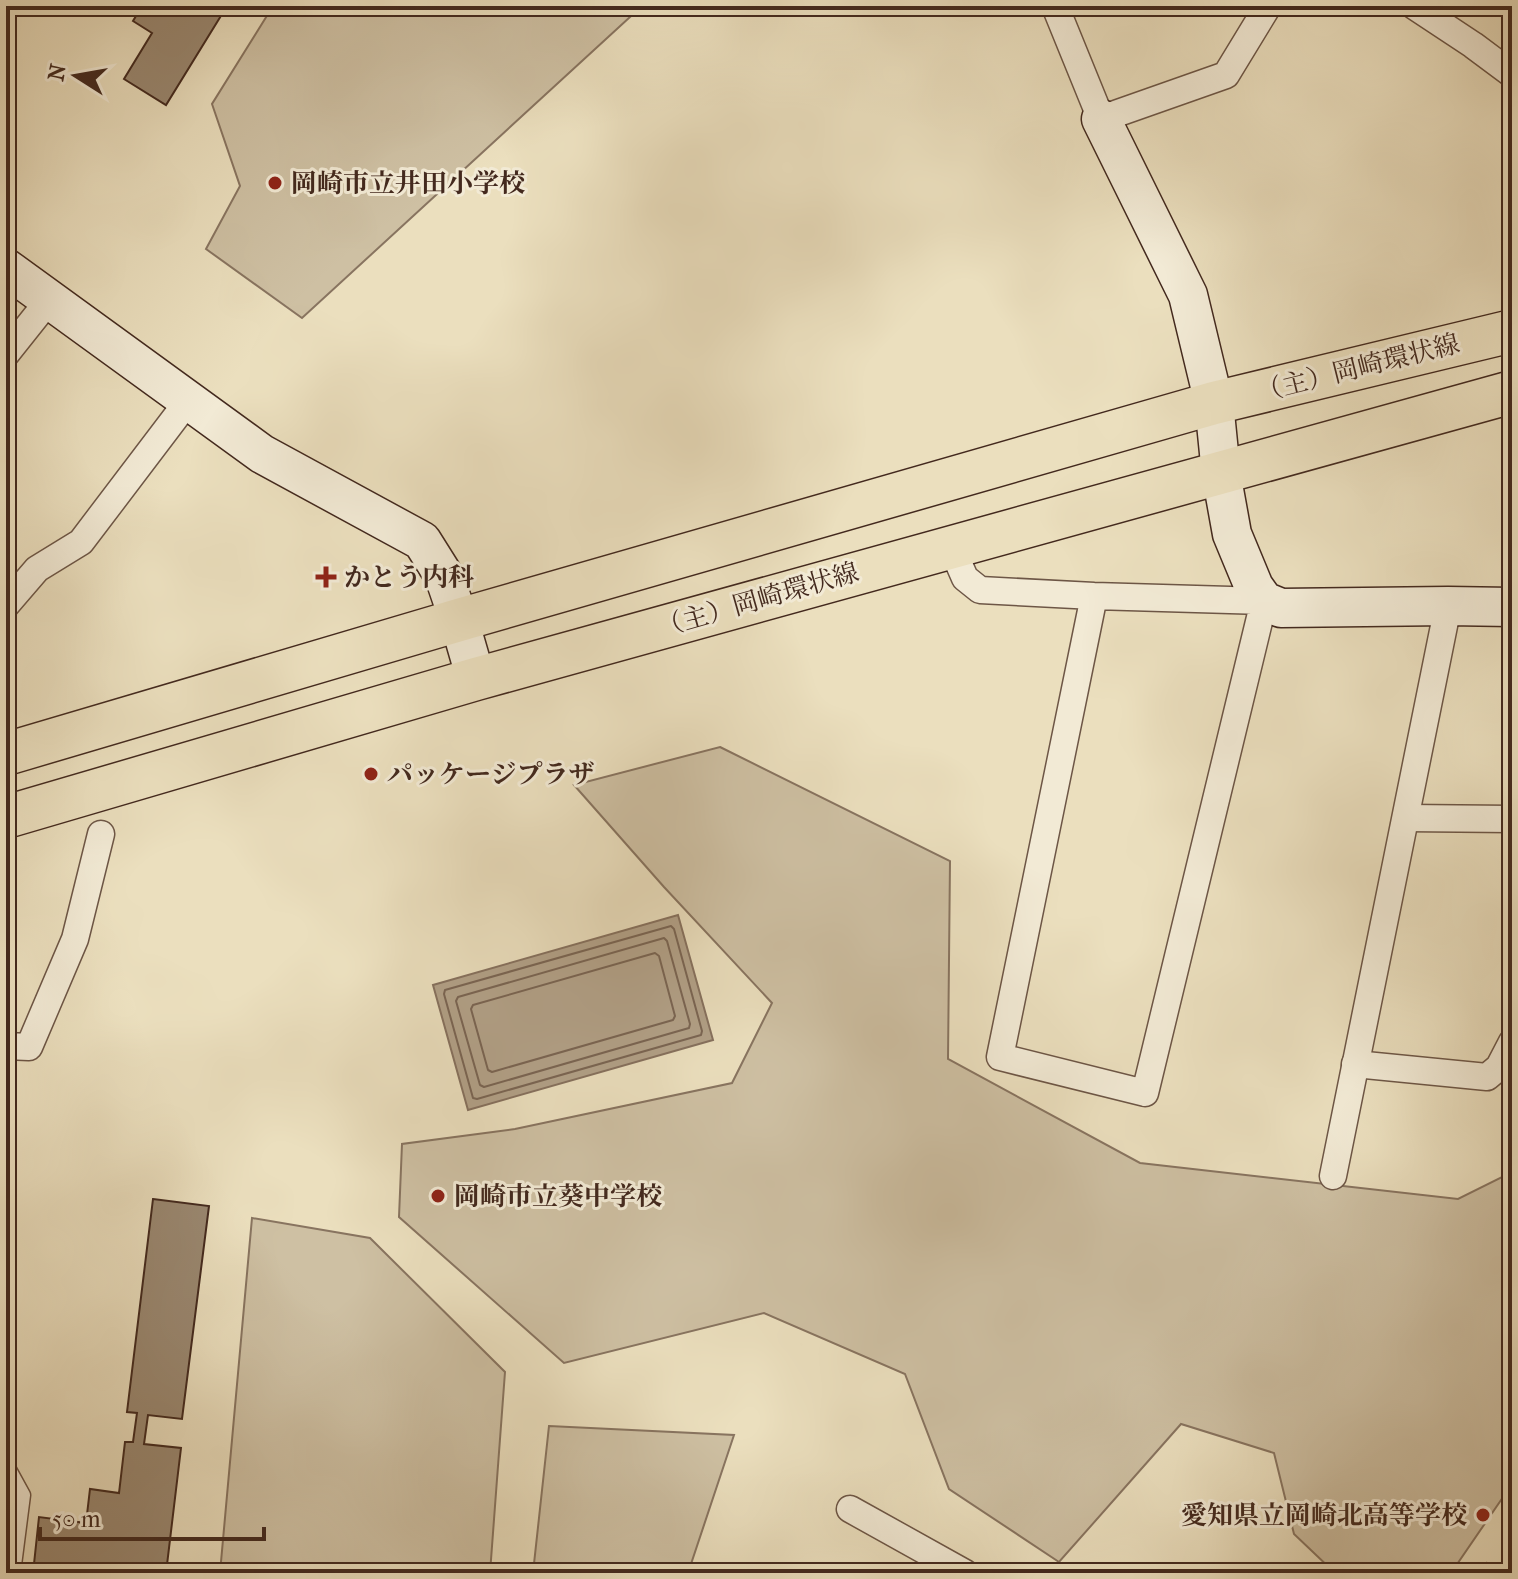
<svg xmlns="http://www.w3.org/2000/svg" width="1518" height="1579" viewBox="0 0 1518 1579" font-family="'IM FELL French Canon','Noto Serif JP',serif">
	<rect width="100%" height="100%" fill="#ebdfbe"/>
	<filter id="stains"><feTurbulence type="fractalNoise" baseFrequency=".0025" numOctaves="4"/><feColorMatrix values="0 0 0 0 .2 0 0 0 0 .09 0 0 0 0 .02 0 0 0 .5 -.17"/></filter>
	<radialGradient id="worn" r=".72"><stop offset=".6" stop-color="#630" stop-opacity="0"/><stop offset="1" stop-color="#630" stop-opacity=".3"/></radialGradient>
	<g fill="#cec0a3" stroke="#887460" stroke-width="2">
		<path d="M273 6H642L302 318 206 249 240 186 212 104Z"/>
		<path d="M720 747 950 861 948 1059 1140 1163 1458 1199 1512 1172V1484L1451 1573H1335L1294 1534 1274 1453 1181 1424 1059 1562 949 1489 905 1374 764 1313 564 1363 399 1217 402 1144 515 1129 732 1083 772 1003 664 887 574 785Z"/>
		<path d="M252 1218 370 1238 505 1372 490 1573H220Z"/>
		<path d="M549 1426 734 1435 688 1573H533Z"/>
	</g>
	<path fill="#b2a188" stroke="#86715e" stroke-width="2" d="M678 915 713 1040 468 1110 433 985Z"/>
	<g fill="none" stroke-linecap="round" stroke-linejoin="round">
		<g stroke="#7a6553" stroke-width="2">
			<path d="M671 926 674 929 702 1031 701 1035 477 1099 473 1098 444 994 445 990Z"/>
			<path d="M664 938 667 941 690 1024 689 1028 484 1087 480 1085 456 1001 458 997Z"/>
			<path d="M655 953 659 956 675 1016 673 1020 492 1072 488 1070 471 1009 473 1005Z"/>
		</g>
	</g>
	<g fill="#9a8871" stroke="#43291e" stroke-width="2">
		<path d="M142 6H227L166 105 124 79 152 33 133 21Z"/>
		<path d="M153 1199 209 1206 182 1419 148 1415 144 1444 181 1448 166 1573H109L34 1564 39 1517 86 1523 90 1489 119 1493 125 1442H133L137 1413 127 1412Z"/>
		<path d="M1487 1563 1512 1571V1573H1483Z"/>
	</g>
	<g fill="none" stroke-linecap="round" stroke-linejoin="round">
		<defs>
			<path id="lane" d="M6 1464 23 1495 13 1573"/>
			<g id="street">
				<path d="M1055 6 1101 119 1226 75 1268 6"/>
				<path d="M1414 6 1473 45 1512 74"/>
				<path d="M6 354 49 300"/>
				<path d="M951 546 965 578 980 590 1094 596 1264 601 1145 1093 1000 1057 1094 596"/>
				<path d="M6 605 37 569 81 542 188 401"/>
				<path d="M1406 818 1512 819"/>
				<path d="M6 1046 29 1047 75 939 101 834"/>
				<path d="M1355 1064 1487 1077 1499 1067 1512 1042"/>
				<path d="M1333 1176 1448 606"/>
				<path d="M850 1509 965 1573"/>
			</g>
			<g id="secondary">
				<path d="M1101 119 1188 295 1214 403 1221 473 1232 534 1254 587 1264 601 1281 608 1448 606 1512 607"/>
				<path d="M6 268 262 454 422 541 444 576 459 620 476 679"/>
			</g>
			<g id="primary">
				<path d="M6 754 459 620 1214 403 1512 331"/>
				<path d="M6 817 476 679 1512 392"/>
			</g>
		</defs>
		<use href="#lane" stroke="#6d5646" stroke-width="17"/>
		<use href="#street" stroke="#6d5646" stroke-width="29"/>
		<use href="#secondary" stroke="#43291e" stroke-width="41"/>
		<use href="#primary" stroke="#43291e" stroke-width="45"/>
		<use href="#lane" stroke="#f2ead5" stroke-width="14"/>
		<use href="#street" stroke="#f2ead5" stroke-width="26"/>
		<use href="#secondary" stroke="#f2ead5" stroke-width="38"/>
		<use href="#primary" stroke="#ebdfbe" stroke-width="42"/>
	</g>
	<g fill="#8f2418" stroke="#f2ead5" stroke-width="3">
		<circle cx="275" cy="183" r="8"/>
		<path d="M322 565h8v8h8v8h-8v8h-8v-8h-8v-8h8z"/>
		<circle cx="371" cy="774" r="8"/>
		<circle cx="438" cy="1196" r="8"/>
		<circle cx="1483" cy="1515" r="8"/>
	</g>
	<g text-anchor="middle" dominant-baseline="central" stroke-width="6" stroke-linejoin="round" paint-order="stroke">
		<g font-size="26" font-weight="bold" fill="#43291e" stroke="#f2ead5" text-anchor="start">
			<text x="291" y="183">岡崎市立井田小学校</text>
			<text x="344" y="577">かとう内科</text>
			<text x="387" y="774">パッケージプラザ</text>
			<text x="454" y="1196">岡崎市立葵中学校</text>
			<text x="1467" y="1515" text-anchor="end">愛知県立岡崎北高等学校</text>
		</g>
		<g font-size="26" fill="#43291e" stroke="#f2ead5">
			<text transform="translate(1358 368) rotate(-14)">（主）岡崎環状線</text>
			<text transform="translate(758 600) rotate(-16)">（主）岡崎環状線</text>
		</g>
	</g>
	<rect width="1518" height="1579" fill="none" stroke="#ebdfbe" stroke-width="32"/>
	<rect x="8" y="8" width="1502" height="1563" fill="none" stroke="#43291e" stroke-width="4"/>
	<rect x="16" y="16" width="1486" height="1547" fill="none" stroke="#43291e" stroke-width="2"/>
	<g transform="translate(76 76) rotate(281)" stroke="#f2ead5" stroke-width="6" paint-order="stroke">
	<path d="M0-6L14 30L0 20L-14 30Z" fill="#43291e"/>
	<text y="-12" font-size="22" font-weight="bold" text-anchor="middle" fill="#43291e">N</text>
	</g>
	<path d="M40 1527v12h224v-12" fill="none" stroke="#43291e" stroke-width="4"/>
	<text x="52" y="1527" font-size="24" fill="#43291e" stroke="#f2ead5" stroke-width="6" paint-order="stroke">50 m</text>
	<rect width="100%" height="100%" filter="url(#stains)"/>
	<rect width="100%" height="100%" fill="url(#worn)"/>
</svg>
